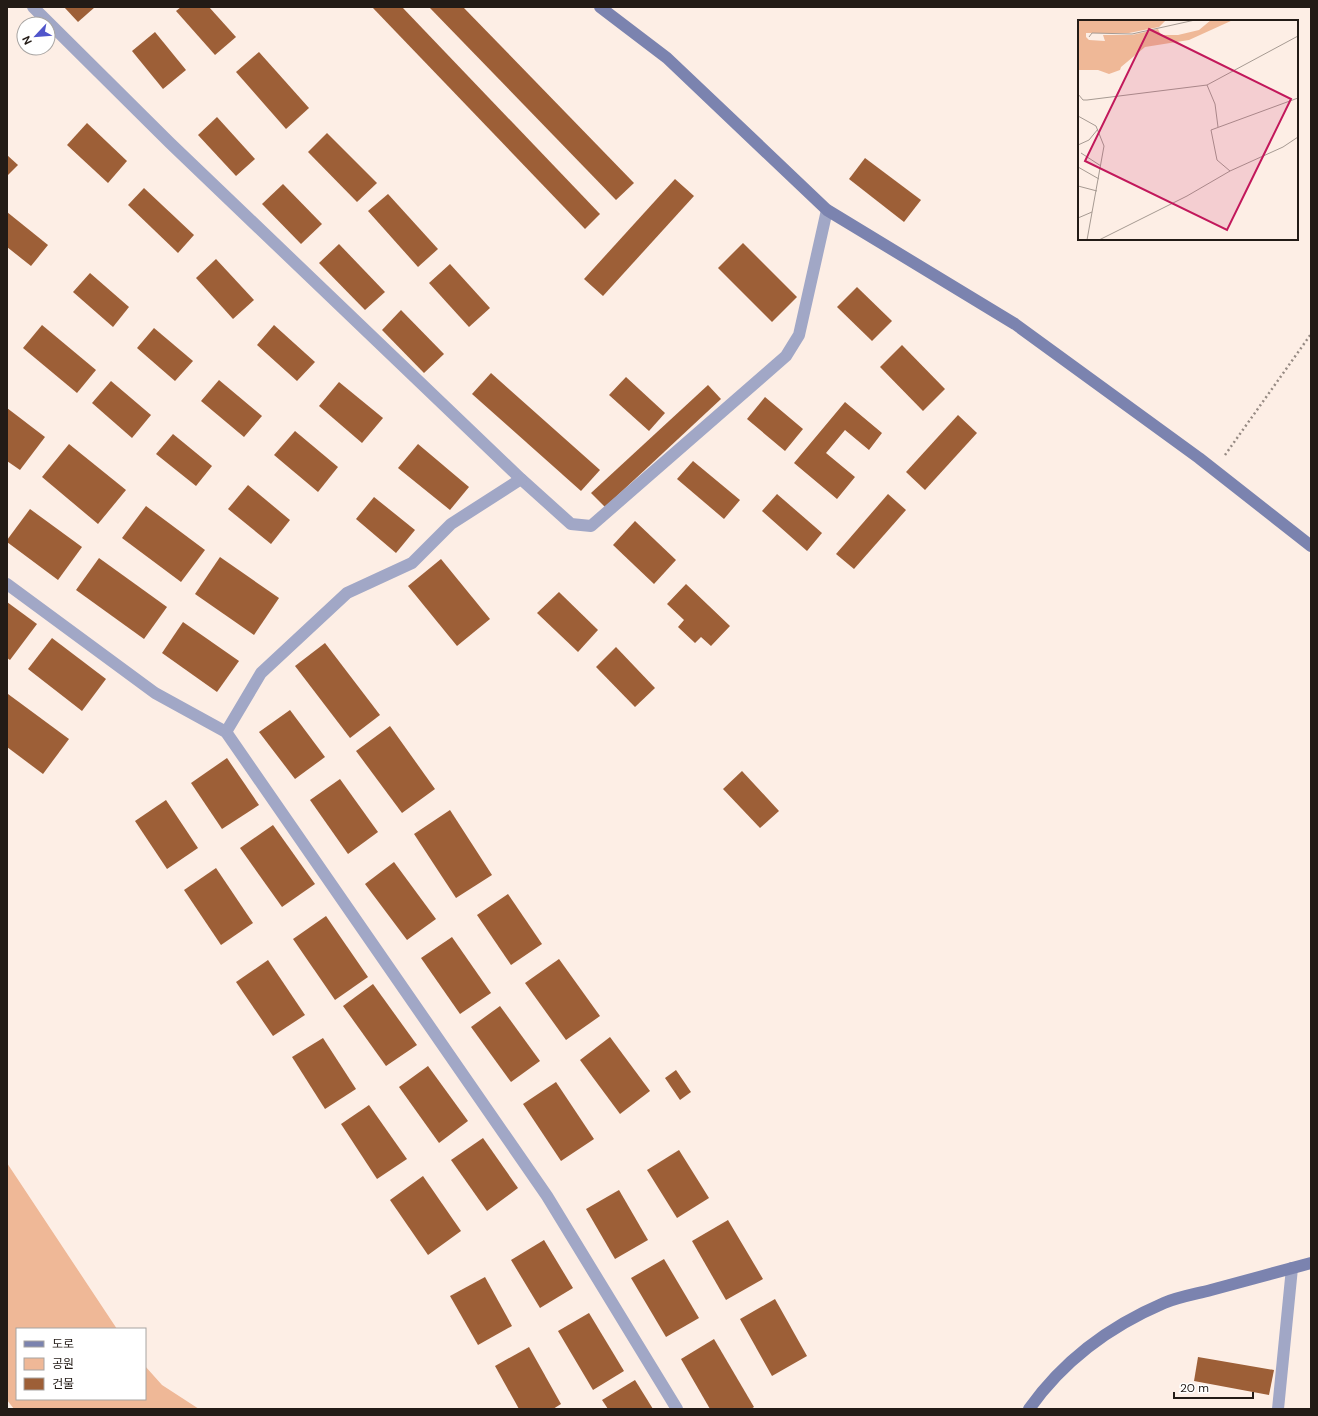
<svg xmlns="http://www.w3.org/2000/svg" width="1318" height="1416" viewBox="0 0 1318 1416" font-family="'DM Sans','Noto Sans KR',sans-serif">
	<rect width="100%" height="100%" fill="#fdeee5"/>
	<path fill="#efb897" d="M7 1163 117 1329H17V1399H145V1366L162 1385 199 1409H14L7 1400Z"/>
	<g fill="#9d5f37">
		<path d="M64 7H95L78 22Z"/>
		<path d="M181 7H209L236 37 215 55 176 11Z"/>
		<path d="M372 7H402L600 214 585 229Z"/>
		<path d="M429 7H463L634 183 616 200Z"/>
		<path d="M155 32 186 70 163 89 132 51Z"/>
		<path d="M259 52 309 108 286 129 236 72Z"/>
		<path d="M217 117 255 159 236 176 198 135Z"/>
		<path d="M87 123 127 161 108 183 67 145Z"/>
		<path d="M327 133 377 183 357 202 308 152Z"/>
		<path d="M7 155 18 165 7 176Z"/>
		<path d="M865 158 921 200 904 222 849 179Z"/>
		<path d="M675 179 694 196 603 296 584 279Z"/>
		<path d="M283 184 322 224 301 244 262 204Z"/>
		<path d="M144 188 194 235 178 253 128 205Z"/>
		<path d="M388 194 438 249 418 267 368 211Z"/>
		<path d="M7 212 48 245 31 266 7 247Z"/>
		<path d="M743 243 797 297 772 322 718 268Z"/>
		<path d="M339 244 385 292 365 310 319 263Z"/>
		<path d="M216 259 254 300 233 319 196 278Z"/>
		<path d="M450 264 490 308 469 327 429 283Z"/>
		<path d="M90 273 129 307 113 327 73 292Z"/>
		<path d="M857 287 892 321 872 341 837 307Z"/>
		<path d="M401 310 444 354 424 373 382 330Z"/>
		<path d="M42 325 96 370 77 393 23 348Z"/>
		<path d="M274 325 315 362 297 381 257 345Z"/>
		<path d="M154 328 193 361 175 381 137 348Z"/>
		<path d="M902 345 945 389 923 411 880 367Z"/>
		<path d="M491 373 600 470 581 491 472 394Z"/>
		<path d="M626 377 665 413 649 431 609 395Z"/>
		<path d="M219 380 262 416 244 437 201 401Z"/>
		<path d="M111 381 151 415 132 438 92 403Z"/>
		<path d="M339 382 383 418 362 443 319 406Z"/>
		<path d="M708 385 721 399 605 507 591 493Z"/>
		<path d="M765 397 803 429 785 451 747 419Z"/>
		<path d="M845 402 882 433 869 450 845 430 826 453 855 477 837 499 794 463Z"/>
		<path d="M7 408 45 437 20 470 7 461Z"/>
		<path d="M958 415 977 433 925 490 906 472Z"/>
		<path d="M295 431 338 467 318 492 274 455Z"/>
		<path d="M173 434 212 466 196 486 156 454Z"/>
		<path d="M69 444 126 490 98 524 42 477Z"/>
		<path d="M418 444 469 487 450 510 398 468Z"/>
		<path d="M693 461 740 500 724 519 677 479Z"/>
		<path d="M248 485 290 520 271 544 228 509Z"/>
		<path d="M777 494 822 533 807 551 762 511Z"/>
		<path d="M888 494 906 510 854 569 836 554Z"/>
		<path d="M374 497 415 530 396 553 356 519Z"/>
		<path d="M146 506 205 550 181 582 122 538Z"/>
		<path d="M30 509 82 547 58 580 7 542V540Z"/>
		<path d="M635 521 676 560 654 584 613 545Z"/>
		<path d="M220 557 279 598 254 635 195 594Z"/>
		<path d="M99 558 167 607 144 639 76 590Z"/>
		<path d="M441 559 490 619 457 646 408 586Z"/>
		<path d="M686 584 730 626 711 646 701 637 695 643 678 627 684 620 667 604Z"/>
		<path d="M559 592 598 630 578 652 537 613Z"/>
		<path d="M7 602 37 624 10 660 7 658Z"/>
		<path d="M183 622 239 661 217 692 162 653Z"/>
		<path d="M52 638 106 679 82 711 28 669Z"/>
		<path d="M325 643 380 715 350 738 295 666Z"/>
		<path d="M616 647 655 688 635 707 596 667Z"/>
		<path d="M8 694 69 739 43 774 7 747Z"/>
		<path d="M290 710 325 757 295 779 259 732Z"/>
		<path d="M390 726 435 789 402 813 356 751Z"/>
		<path d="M227 758 259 805 222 829 191 783Z"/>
		<path d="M742 771 779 811 760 828 723 789Z"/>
		<path d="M340 779 378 832 348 854 310 800Z"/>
		<path d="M166 800 198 848 167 869 135 821Z"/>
		<path d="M450 810 492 875 456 898 414 834Z"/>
		<path d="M273 825 315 884 282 907 240 848Z"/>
		<path d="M394 862 436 919 407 940 365 884Z"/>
		<path d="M216 868 253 923 221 945 184 890Z"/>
		<path d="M508 894 542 944 511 965 477 915Z"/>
		<path d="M326 916 368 977 335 1000 293 939Z"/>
		<path d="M452 937 491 993 460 1014 421 958Z"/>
		<path d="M559 959 600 1016 566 1040 525 983Z"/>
		<path d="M268 960 305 1015 273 1036 236 982Z"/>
		<path d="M373 984 417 1045 386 1066 343 1006Z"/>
		<path d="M500 1006 540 1061 511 1082 471 1027Z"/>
		<path d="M610 1037 650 1091 620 1114 580 1060Z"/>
		<path d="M323 1038 356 1089 325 1109 292 1057Z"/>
		<path d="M428 1066 468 1121 439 1143 399 1087Z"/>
		<path d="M676 1070 691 1092 680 1100 665 1078Z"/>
		<path d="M556 1082 594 1139 561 1161 523 1104Z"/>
		<path d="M369 1105 407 1159 377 1179 341 1124Z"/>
		<path d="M483 1138 518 1188 487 1211 451 1160Z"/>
		<path d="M679 1150 709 1198 677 1218 647 1170Z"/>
		<path d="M423 1176 461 1231 428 1255 390 1200Z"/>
		<path d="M619 1190 648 1240 615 1259 586 1209Z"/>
		<path d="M728 1220 763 1279 726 1300 692 1241Z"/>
		<path d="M544 1240 573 1288 540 1308 511 1260Z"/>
		<path d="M664 1259 699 1318 666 1337 631 1278Z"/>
		<path d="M485 1277 512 1326 478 1345 450 1296Z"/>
		<path d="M775 1299 807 1356 772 1376 740 1319Z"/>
		<path d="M589 1313 624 1371 593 1390 558 1331Z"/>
		<path d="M714 1339 754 1407 751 1409H710L681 1359Z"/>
		<path d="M529 1347 561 1404 553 1409H519L495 1366Z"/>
		<path d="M1198 1357 1274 1370 1269 1395 1194 1381Z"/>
		<path d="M635 1380 653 1409H608L602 1400Z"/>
	</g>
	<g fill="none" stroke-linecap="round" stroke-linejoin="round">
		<path stroke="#968a83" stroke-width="2.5" stroke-dasharray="2 3" stroke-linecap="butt" d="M1225 455 1311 334"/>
		<g stroke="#a1a7c6" stroke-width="12">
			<path d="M33 7 170 143 521 479 571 524 591 526 786 356 799 335 827 210"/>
			<path d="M7 584 155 693 226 732 547 1196 677 1409"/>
			<path d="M226 732 261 673 347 593 412 563 451 524 521 479"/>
			<path d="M1278 1409 1292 1268"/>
		</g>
		<g stroke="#7b83af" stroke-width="12">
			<path d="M600 7 667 58 827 210 1015 324 1199 458 1311 546"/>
			<path d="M1029 1409C1063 1361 1110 1326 1164 1303 1178 1297 1196 1294 1211 1290 1244 1281 1278 1272 1311 1263"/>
		</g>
	</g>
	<g transform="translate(1078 20)">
		<rect width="220" height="220" fill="#fdeee5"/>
		<path d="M0 0H88L81 7 51 13H8V17L11 20 27 21 25 15H54L80 9 83 15H100L121 10 133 0H155L111 20 67 27 43 47 42 50 31 54 20 50H0Z" fill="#efb897"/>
		<path fill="none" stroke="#a69a92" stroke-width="1" d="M11 17 14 13 54 14 117 0M129 65 137 84 140 107M0 74 5 80H9L129 65 220 16M0 96 18 106 26 126 9 220M0 125 11 120 20 109M3 133 23 146M0 147 21 159M152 151 139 140 133 110 220 78M0 166 19 171M0 198 14 192M21 220 109 176 152 151 205 127 220 117"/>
		<path fill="#c2185b" fill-opacity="0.15" stroke="#c2185b" stroke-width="2" d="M71 9 213 79 149 210 7 141Z"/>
		<rect width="220" height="220" fill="none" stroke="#231b16" stroke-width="2"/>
	</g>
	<rect width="1318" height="1416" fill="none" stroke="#231b16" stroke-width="16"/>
	<rect x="16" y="1328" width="130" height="72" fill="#ffffff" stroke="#a7a4a2"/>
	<rect x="24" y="1341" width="20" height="6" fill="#7b83af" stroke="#a7a4a2"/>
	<text x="52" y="1348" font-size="12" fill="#231b16">도로</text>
	<rect x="24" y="1358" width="20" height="12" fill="#efb897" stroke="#a7a4a2"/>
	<text x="52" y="1368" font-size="12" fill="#231b16">공원</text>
	<rect x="24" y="1378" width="20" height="12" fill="#9d5f37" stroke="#a7a4a2"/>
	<text x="52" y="1388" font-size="12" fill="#231b16">건물</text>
	<g transform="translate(36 36) rotate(244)"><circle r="19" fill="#ffffff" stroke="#a7a4a2"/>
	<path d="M0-3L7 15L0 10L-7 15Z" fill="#5055cb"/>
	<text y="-6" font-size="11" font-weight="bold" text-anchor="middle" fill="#231b16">N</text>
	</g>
	<path d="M1174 1392v6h79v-6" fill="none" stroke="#231b16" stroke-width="2"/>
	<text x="1180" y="1392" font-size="12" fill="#231b16" stroke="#ffffff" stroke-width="3" paint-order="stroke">20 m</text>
</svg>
